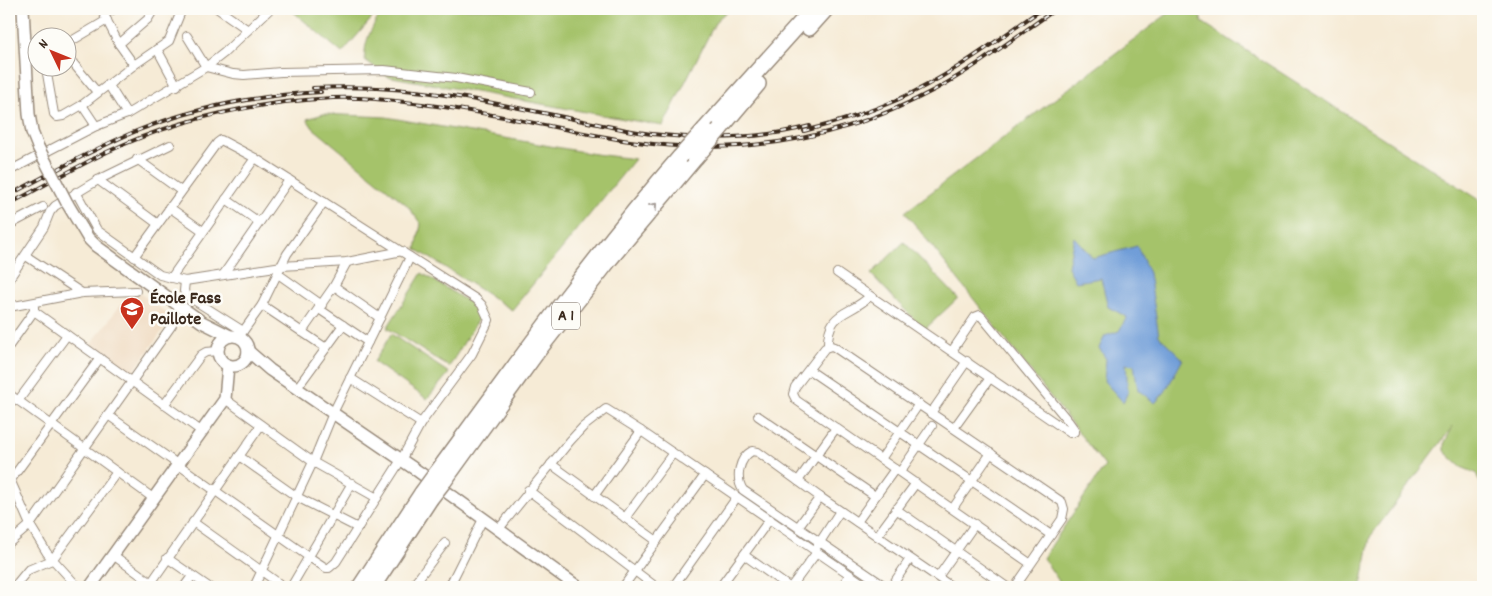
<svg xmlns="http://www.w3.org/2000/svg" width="1492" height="596" viewBox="0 0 1492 596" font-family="Dekko,sans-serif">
	<rect width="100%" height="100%" fill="#fdfcf7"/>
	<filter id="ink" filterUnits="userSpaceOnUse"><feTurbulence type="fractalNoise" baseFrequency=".02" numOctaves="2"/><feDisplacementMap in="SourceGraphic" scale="10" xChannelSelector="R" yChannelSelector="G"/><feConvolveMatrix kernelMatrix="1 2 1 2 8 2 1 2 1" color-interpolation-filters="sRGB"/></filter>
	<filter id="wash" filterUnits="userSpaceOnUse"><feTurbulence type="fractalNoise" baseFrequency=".0096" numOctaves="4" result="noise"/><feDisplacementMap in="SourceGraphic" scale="20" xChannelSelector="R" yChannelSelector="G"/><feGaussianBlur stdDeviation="1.12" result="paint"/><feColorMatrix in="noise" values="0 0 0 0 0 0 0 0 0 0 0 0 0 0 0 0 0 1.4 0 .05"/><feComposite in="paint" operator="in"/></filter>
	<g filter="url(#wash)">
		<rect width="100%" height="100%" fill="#f6ebd6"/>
		<path fill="#eed7bb" d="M141 294 172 317 132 374 91 344 128 295Z"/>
		<g fill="#a5c36a" stroke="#707644">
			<path d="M290 9H378L379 10 342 53Z"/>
			<path d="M380 9H729L716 21 663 126 387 76 365 60C363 43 372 27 381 13Z"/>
			<path d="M1174 9H1198L1202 22 1483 202V490L1476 473 1461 467 1444 451V444L1453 426 1370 537 1361 587H1063L1043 558 1105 466 905 212Z"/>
			<path d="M323 114 386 117 595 154 635 159 512 310 416 249 421 224 407 205 313 128 307 119Z"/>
			<path d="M904 242 958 298 924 330 871 274Z"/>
			<path d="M422 273 483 311 449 367 387 328Z"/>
			<path d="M391 334 449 373 427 399 374 362Z"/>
		</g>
		<path fill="#6f9dd8" stroke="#55647b" d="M1074 237 1093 258 1137 246 1149 273 1159 336 1183 359 1165 392 1155 403 1138 390 1134 365 1126 364 1128 392 1123 402 1104 381 1106 359 1099 348 1105 336 1119 331 1127 317 1108 307 1101 278 1076 282 1068 267Z"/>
	</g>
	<g filter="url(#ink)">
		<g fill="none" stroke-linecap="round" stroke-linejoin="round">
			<defs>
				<g id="street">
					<path d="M101 9 119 44 134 65"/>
					<path d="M218 9 248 30"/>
					<path d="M104 14 114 9"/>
					<path d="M187 36 206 67 224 53 270 9"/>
					<path d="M68 43 107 20"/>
					<path d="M119 44 148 19 154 9"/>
					<path d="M157 49 177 86"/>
					<path d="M68 57 97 92"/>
					<path d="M46 68 54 114 57 117 63 116 82 105 134 65 169 41 182 9"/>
					<path d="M108 84 127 114"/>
					<path d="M82 105 96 126"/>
					<path d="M137 159 181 191"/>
					<path d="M9 171 96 126 127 114 206 67 233 74 244 75 281 72 384 70 456 78 531 92"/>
					<path d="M98 180 158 224"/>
					<path d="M76 192 97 230 160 275 185 281 282 266 347 262 402 251"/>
					<path d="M226 199 259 222"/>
					<path d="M169 207 203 231"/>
					<path d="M9 225 43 207"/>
					<path d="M26 256 82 293"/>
					<path d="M837 273 1070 433 1074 432V429L1069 422 982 317 980 315 975 317 952 351"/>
					<path d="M278 274 322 305"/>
					<path d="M223 275 289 180"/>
					<path d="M171 278 255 158"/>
					<path d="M9 279 44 227 50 212 55 206 98 180 170 145"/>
					<path d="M185 281 184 291 186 295 243 331"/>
					<path d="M334 286 380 318"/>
					<path d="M262 305 326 348"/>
					<path d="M9 307 82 293 136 291"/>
					<path d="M319 309 368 342"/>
					<path d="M34 311 201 431"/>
					<path d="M302 332 334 286 347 262"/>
					<path d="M239 337 262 305 287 254 324 202"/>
					<path d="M9 346 34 311V307"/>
					<path d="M828 346C827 310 850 316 870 296"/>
					<path d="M809 370 1051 535"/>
					<path d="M350 378 421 423"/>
					<path d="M297 388 343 325"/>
					<path d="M9 394 153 498"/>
					<path d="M225 399 313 462 377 498"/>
					<path d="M18 401 67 335"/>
					<path d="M164 405 201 355 206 352 218 351"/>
					<path d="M931 413 967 361"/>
					<path d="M108 415 309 557 326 568H329L336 562 401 460 421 423 472 354 489 320 482 305 476 299 255 158 221 140 217 143 134 257"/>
					<path d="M758 416 875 496"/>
					<path d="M954 428 990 378"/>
					<path d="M239 456 297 497 358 528"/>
					<path d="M881 459 919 404"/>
					<path d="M551 464 657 541"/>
					<path d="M900 472 932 426"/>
					<path d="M9 477 30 525 47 553 78 587"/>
					<path d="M10 481 100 358"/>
					<path d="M798 481 836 428"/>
					<path d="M528 490 656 587"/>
					<path d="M594 496 641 431"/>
					<path d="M953 508 991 453"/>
					<path d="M896 509 1007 587"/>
					<path d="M625 518 673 453"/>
					<path d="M193 522 284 587"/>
					<path d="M857 522 895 469"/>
					<path d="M798 527 820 497"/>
					<path d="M498 530 570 441 583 427 606 409 641 431 868 587"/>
					<path d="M877 536 916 483"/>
					<path d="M9 543 30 525 172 325"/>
					<path d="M818 545 840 511"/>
					<path d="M113 555 157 587"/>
					<path d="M744 555 789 587"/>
					<path d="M167 558 209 587"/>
					<path d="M938 577 975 524"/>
					<path d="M151 583 261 425"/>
					<path d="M14 587 28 570 52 560 117 472"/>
					<path d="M184 587 192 576"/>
					<path d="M254 587 313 462 333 413 410 257"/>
					<path d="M291 587 352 483"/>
					<path d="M412 587 445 543"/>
					<path d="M449 587 483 519"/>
					<path d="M623 587 705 475"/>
					<path d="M673 587 737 497"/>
					<path d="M720 587 770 519"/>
					<path d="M791 587 817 552"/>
					<path d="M841 587 850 575"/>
					<path d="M886 587 743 490C735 478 739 458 752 451L758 452 820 497 952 587"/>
					<path d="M891 587 910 559"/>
					<path d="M1015 587 1062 519 1064 509 1062 502 834 347 831 346 825 348 795 387 793 394 796 400 1031 564"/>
				</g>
				<g id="secondary">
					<path d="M23 9 29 114 32 132 38 147"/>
					<path d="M67 203 88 238 96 246 202 322 230 336"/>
					<circle cx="233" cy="351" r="15"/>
					<path d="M248 351 270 370 419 472 578 587"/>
					<path d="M90 587 225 399 228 365"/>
				</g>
				<g id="highway">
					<path d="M809 28 826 9"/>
					<path d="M705 129 813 9"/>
					<path d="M720 129 758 84"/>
					<path d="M435 475C514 367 592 258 680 157"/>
					<path d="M444 481 537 352 610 259 695 158"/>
					<path d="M377 580 430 499"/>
					<path d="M360 587 422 493"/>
				</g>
			</defs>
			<use href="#street" stroke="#988a7a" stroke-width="10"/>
			<use href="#secondary" stroke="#988a7a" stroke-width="14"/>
			<use href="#highway" stroke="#988a7a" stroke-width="18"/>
			<use href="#street" stroke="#fff" stroke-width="8"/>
			<use href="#secondary" stroke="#fff" stroke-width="11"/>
			<use href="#highway" stroke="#fff" stroke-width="15"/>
			<defs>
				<g id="rail">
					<path d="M313 88C360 86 405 88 452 96 499 103 546 114 593 123 612 127 632 132 652 134 704 140 760 139 810 126"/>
					<path d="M804 131C836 123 867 113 897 100 949 77 996 41 1042 9"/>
					<path d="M9 195C52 173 94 148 139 130 197 107 259 95 321 92"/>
					<path d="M9 204C42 187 74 168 107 152 177 119 256 102 333 98 357 97 381 99 405 102 461 108 515 119 569 130 589 134 609 138 630 141 737 157 840 141 936 89 978 66 1017 36 1056 9"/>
				</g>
			</defs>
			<use href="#rail" stroke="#3b2a1e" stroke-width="4"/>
			<use href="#rail" stroke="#fdfcf7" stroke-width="2" stroke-dasharray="5.5" stroke-linecap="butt"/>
			<defs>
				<path id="secondary-bridge" d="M38 147 67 203"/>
				<g id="highway-bridge">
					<path d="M680 157 705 129"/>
					<path d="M695 158 720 129"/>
					<path d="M422 493 435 475"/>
					<path d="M430 499 444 481"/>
				</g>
			</defs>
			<use href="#secondary-bridge" stroke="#988a7a" stroke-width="14" stroke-linecap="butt"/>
			<use href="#highway-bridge" stroke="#988a7a" stroke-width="18" stroke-linecap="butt"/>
			<use href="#secondary-bridge" stroke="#fff" stroke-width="11"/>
			<use href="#highway-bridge" stroke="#fff" stroke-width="15"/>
		</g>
		<defs><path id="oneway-chevron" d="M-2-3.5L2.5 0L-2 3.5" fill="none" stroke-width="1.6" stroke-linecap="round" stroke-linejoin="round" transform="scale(1.25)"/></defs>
		<use stroke="#a79f9a" href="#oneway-chevron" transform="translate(654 206) rotate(-49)"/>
	</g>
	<defs>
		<symbol id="school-pin" viewBox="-11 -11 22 30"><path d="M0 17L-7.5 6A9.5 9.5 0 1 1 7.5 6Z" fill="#c8321e" stroke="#fdfcf7"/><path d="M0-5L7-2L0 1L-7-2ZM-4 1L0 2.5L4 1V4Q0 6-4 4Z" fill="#fff"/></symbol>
	</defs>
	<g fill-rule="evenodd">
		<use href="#school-pin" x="118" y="295" width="28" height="38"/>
	</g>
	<g text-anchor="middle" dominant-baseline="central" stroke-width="5" stroke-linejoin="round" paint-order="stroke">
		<rect fill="#fdfcf7" stroke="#75695f" stroke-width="1" x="552" y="302.5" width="28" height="27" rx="4"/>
		<g font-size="16" font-weight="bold" fill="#3b2a1e">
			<text x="566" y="316">A 1</text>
		</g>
		<g font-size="18" font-weight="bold" fill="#3b2a1e" stroke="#fdfcf7" text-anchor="start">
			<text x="150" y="299">École Fass<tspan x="150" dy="21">Paillote</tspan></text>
		</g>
	</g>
	<rect width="1492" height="596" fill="none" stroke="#fdfcf7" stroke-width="30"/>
	<g transform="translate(52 52) rotate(313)"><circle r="24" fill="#fdfcf7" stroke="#afa8a0"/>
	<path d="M0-4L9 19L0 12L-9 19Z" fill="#c8321e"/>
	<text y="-8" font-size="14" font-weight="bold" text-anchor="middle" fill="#3b2a1e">N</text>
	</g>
</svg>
